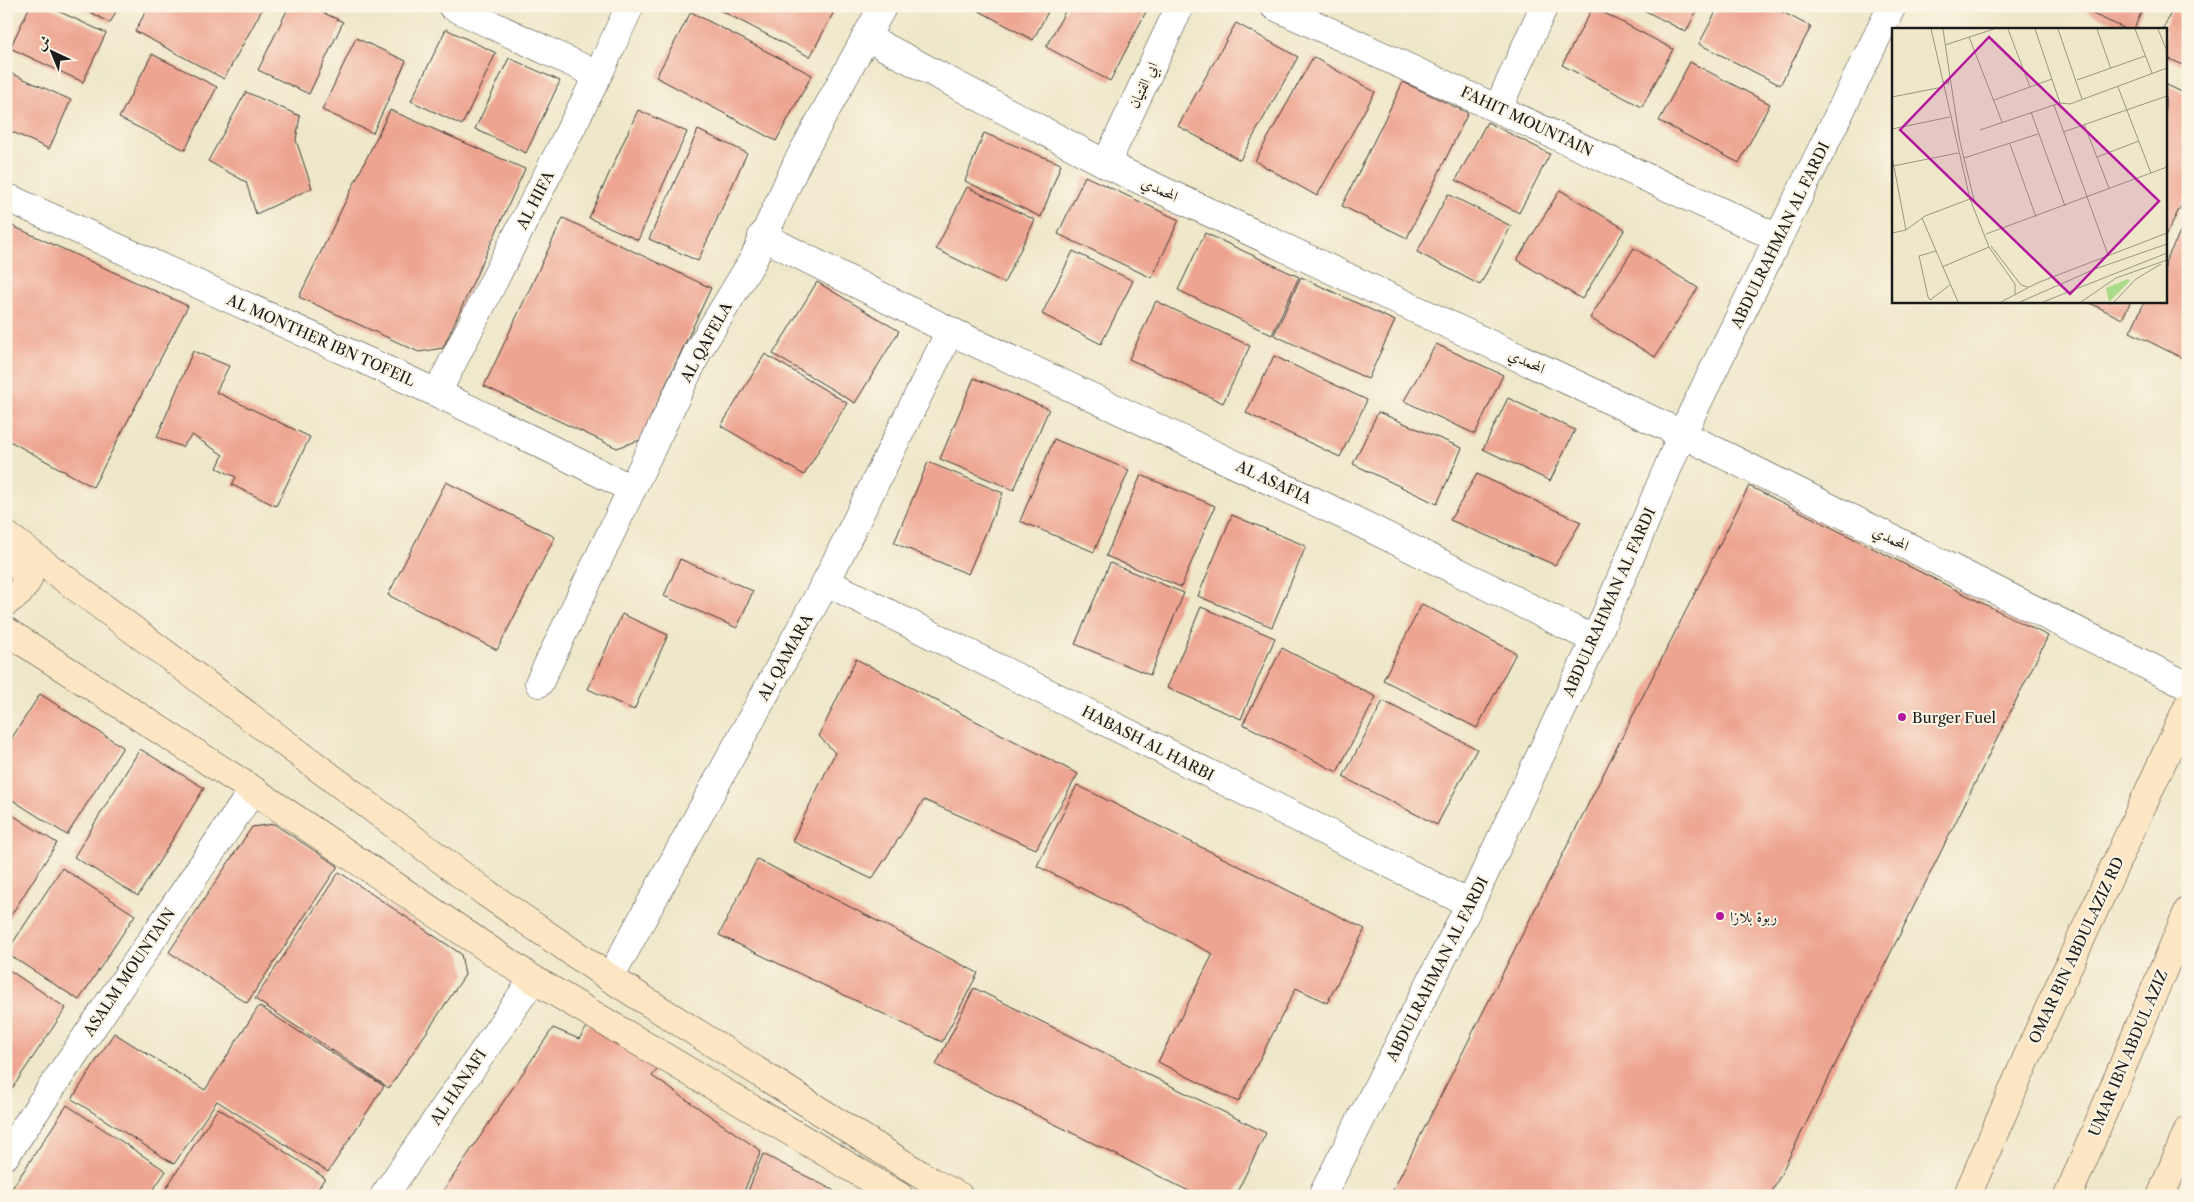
<svg xmlns="http://www.w3.org/2000/svg" width="2194" height="1202" viewBox="0 0 2194 1202" font-family="'Libre Caslon Text',Amiri,serif">
	<rect width="100%" height="100%" fill="#fcf5e5"/>
	<filter id="ink" filterUnits="userSpaceOnUse"><feTurbulence type="fractalNoise" baseFrequency=".02" numOctaves="2"/><feDisplacementMap in="SourceGraphic" scale="10" xChannelSelector="R" yChannelSelector="G"/><feConvolveMatrix kernelMatrix="1 2 1 2 8 2 1 2 1" color-interpolation-filters="sRGB"/></filter>
	<filter id="wash" filterUnits="userSpaceOnUse"><feTurbulence type="fractalNoise" baseFrequency=".0096" numOctaves="4" result="noise"/><feDisplacementMap in="SourceGraphic" scale="20" xChannelSelector="R" yChannelSelector="G"/><feGaussianBlur stdDeviation="1.12" result="paint"/><feColorMatrix in="noise" values="0 0 0 0 0 0 0 0 0 0 0 0 0 0 0 0 0 1.4 0 .05"/><feComposite in="paint" operator="in"/></filter>
	<g filter="url(#wash)">
		<rect width="100%" height="100%" fill="#eee7c9"/>
		<g id="blocks">
			<g fill="#eda490">
				<path d="M30 6H47L106 33 83 82 10 48Z"/>
				<path d="M79 6H119L110 23Z"/>
				<path d="M149 6H264L224 79 135 31Z"/>
				<path d="M289 6H309L343 22 309 94 258 70Z"/>
				<path d="M712 6H837L810 57Z"/>
				<path d="M970 6H1051L1033 40Z"/>
				<path d="M1068 6H1149L1110 81 1046 47Z"/>
				<path d="M1636 6H1699L1686 32Z"/>
				<path d="M1719 6H1771L1811 27 1780 85 1699 44Z"/>
				<path d="M2075 6H2144L2134 29H2126Z"/>
				<path d="M2174 6H2188V67L2165 57V29H2163Z"/>
				<path d="M1593 7 1673 49 1642 107 1562 65Z"/>
				<path d="M691 12 812 75 776 141 656 77Z"/>
				<path d="M1236 23 1298 57 1240 160 1178 126Z"/>
				<path d="M446 29 496 53 462 125 411 101Z"/>
				<path d="M356 38 406 61 373 133 322 110Z"/>
				<path d="M152 54 217 87 185 150 119 118Z"/>
				<path d="M1313 57 1375 92 1317 196 1255 161Z"/>
				<path d="M509 58 560 81 526 153 475 129Z"/>
				<path d="M1690 62 1770 104 1739 163 1659 121Z"/>
				<path d="M6 71 71 100 49 149 6 129Z"/>
				<path d="M1403 82 1468 113 1407 238 1342 206Z"/>
				<path d="M2165 84 2188 95V193L2165 236Z"/>
				<path d="M246 92 300 116 296 140 312 188 256 214 246 182 208 161Z"/>
				<path d="M390 110 525 169 443 348 419 352 299 297Z"/>
				<path d="M638 110 687 132 638 240 589 218Z"/>
				<path d="M1487 122 1550 154 1519 213 1456 180Z"/>
				<path d="M698 130 747 153 698 261 649 239Z"/>
				<path d="M984 133 1061 164 1041 217 965 181Z"/>
				<path d="M1085 176 1179 220 1152 278 1058 234Z"/>
				<path d="M967 187 1035 220 1004 283 936 249Z"/>
				<path d="M1560 190 1625 229 1582 299 1517 260Z"/>
				<path d="M1448 194 1511 226 1480 285 1417 252Z"/>
				<path d="M563 218 711 288 640 440 617 448 484 386Z"/>
				<path d="M6 223 188 306 93 487 6 439Z"/>
				<path d="M2182 229 2188 232V361L2130 332 2145 301H2165V262Z"/>
				<path d="M1205 233 1299 277 1272 335 1178 290Z"/>
				<path d="M1634 248 1698 288 1655 357 1590 318Z"/>
				<path d="M1073 251 1133 281 1101 344 1042 314Z"/>
				<path d="M1301 277 1395 321 1368 379 1274 335Z"/>
				<path d="M817 282 899 331 855 403 773 354Z"/>
				<path d="M1156 301 1250 346 1223 403 1129 359Z"/>
				<path d="M2086 301H2131L2122 319Z"/>
				<path d="M1436 344 1503 375 1475 434 1404 401Z"/>
				<path d="M193 351 229 366 216 392 310 437 276 506 232 485 236 477 217 468 223 455 192 435 182 447 157 437Z"/>
				<path d="M765 354 847 403 804 475 721 426Z"/>
				<path d="M1274 356 1367 400 1340 457 1246 413Z"/>
				<path d="M974 378 1049 409 1014 490 940 459Z"/>
				<path d="M1508 398 1575 430 1550 481 1483 449Z"/>
				<path d="M1378 412 1462 448 1437 504 1353 464Z"/>
				<path d="M1054 439 1129 470 1094 552 1020 521Z"/>
				<path d="M928 462 1003 493 968 574 894 543Z"/>
				<path d="M1477 474 1581 522 1555 565 1450 520Z"/>
				<path d="M1141 475 1215 506 1181 587 1106 556Z"/>
				<path d="M446 482 555 537 497 650 388 595Z"/>
				<path d="M1749 486 2048 636 1770 1196H1390Z"/>
				<path d="M1232 515 1306 546 1272 627 1198 596Z"/>
				<path d="M680 559 753 591 737 628 664 596Z"/>
				<path d="M1110 563 1184 593 1150 675 1075 644Z"/>
				<path d="M1422 604 1516 653 1477 728 1383 680Z"/>
				<path d="M1201 607 1275 638 1241 719 1167 688Z"/>
				<path d="M622 614 668 635 634 710 588 689Z"/>
				<path d="M1282 648 1376 697 1337 772 1243 724Z"/>
				<path d="M856 659 1078 774 1036 849 924 800 872 879 792 841 835 753 819 736Z"/>
				<path d="M40 694 123 747 67 835 6 796V747Z"/>
				<path d="M1383 701 1477 749 1437 825 1343 777Z"/>
				<path d="M140 749 204 788 138 896 74 857Z"/>
				<path d="M1077 785 1365 929 1327 1003 1296 988 1238 1102 1158 1062 1213 954 1037 866Z"/>
				<path d="M6 811 57 843 6 923Z"/>
				<path d="M274 824 338 866 247 1003 169 952 252 827Z"/>
				<path d="M757 859 978 973 942 1042 719 935Z"/>
				<path d="M62 868 135 915 79 1000 6 953Z"/>
				<path d="M339 872 461 954 465 975 389 1088 255 999Z"/>
				<path d="M6 968 66 1008 9 1093 6 1091Z"/>
				<path d="M974 988 1266 1133 1235 1196H1199L936 1065Z"/>
				<path d="M259 1006 384 1086 328 1172 217 1101 174 1164 72 1099 114 1033 205 1090Z"/>
				<path d="M589 1024 659 1068 652 1076 761 1151 742 1196H440L553 1028 579 1039Z"/>
				<path d="M67 1105 166 1171 149 1196H7Z"/>
				<path d="M218 1108 325 1178 313 1196H161Z"/>
				<path d="M763 1154 831 1189 841 1196H746Z"/>
			</g>
		</g>
	</g>
	<g filter="url(#ink)">
		<use href="#blocks" fill-opacity="0" stroke="#3c3a36" stroke-width="1"/>
		<g fill="none" stroke-linecap="round" stroke-linejoin="round">
			<defs>
				<g id="street">
					<path d="M452 6 598 75"/>
					<path d="M1274 6 1778 238"/>
					<path d="M866 37 1106 164 1682 434 2188 686"/>
					<path d="M1498 108 1544 6"/>
					<path d="M1106 164 1180 6"/>
					<path d="M6 197 437 393 632 489"/>
					<path d="M762 236 950 331 1352 519 1595 640"/>
					<path d="M437 393 598 75 630 6"/>
					<path d="M826 582 1470 904"/>
					<path d="M539 683 698 351 753 260 797 163 883 6"/>
					<path d="M610 978 826 582 950 331"/>
					<path d="M6 1155 253 790"/>
					<path d="M384 1196 533 979"/>
					<path d="M1322 1196 1470 904 1595 640 1682 434 1892 6"/>
				</g>
				<g id="secondary">
					<path d="M6 535 486 893 610 978 932 1182 959 1196"/>
					<path d="M6 544 28 580 19 593 6 602"/>
					<path d="M6 631 253 790 533 979 899 1196"/>
					<path d="M1967 1196 2034 1041 2188 706"/>
					<path d="M2068 1196 2188 911"/>
					<path d="M2161 1196 2188 1130"/>
				</g>
			</defs>
			<use href="#street" stroke="#3c3a36" stroke-width="29"/>
			<use href="#secondary" stroke="#3c3a36" stroke-width="29"/>
			<use href="#street" stroke="#fff" stroke-width="28"/>
			<use href="#secondary" stroke="#fce6c4" stroke-width="28"/>
		</g>
	</g>
	<g fill="#b5179e" stroke="#fcf5e5" stroke-width="2">
		<circle cx="1902" cy="717" r="5"/>
		<circle cx="1720" cy="916" r="5"/>
	</g>
	<g text-anchor="middle" dominant-baseline="central" stroke-width="4" stroke-linejoin="round" paint-order="stroke">
		<g font-size="15" fill="#1c1c1c" stroke="#fcf5e5">
			<text transform="translate(1143 85) rotate(-65)">ابي الفتيان</text>
			<text transform="translate(1527 121) rotate(25)">FAHIT MOUNTAIN</text>
			<text transform="translate(1160 189) rotate(25)">المحمدي</text>
			<text transform="translate(535 200) rotate(-63)">AL HIFA</text>
			<text transform="translate(1780 235) rotate(-64)">ABDULRAHMAN AL FARDI</text>
			<text transform="translate(321 340) rotate(24)">AL MONTHER IBN TOFEIL</text>
			<text transform="translate(706 342) rotate(-61)">AL QAFELA</text>
			<text transform="translate(1527 361) rotate(25)">المحمدي</text>
			<text transform="translate(1274 482) rotate(25)">AL ASAFIA</text>
			<text transform="translate(1891 538) rotate(26)">المحمدي</text>
			<text transform="translate(1609 602) rotate(-66)">ABDULRAHMAN AL FARDI</text>
			<text transform="translate(785 657) rotate(-61)">AL QAMARA</text>
			<text transform="translate(1148 743) rotate(27)">HABASH AL HARBI</text>
			<text transform="translate(2076 950) rotate(-65)">OMAR BIN ABDULAZIZ RD</text>
			<text transform="translate(1437 969) rotate(-63)">ABDULRAHMAN AL FARDI</text>
			<text transform="translate(129 972) rotate(-56)">ASALM MOUNTAIN</text>
			<text transform="translate(2128 1053) rotate(-67)">UMAR IBN ABDUL AZIZ</text>
			<text transform="translate(458 1087) rotate(-56)">AL HANAFI</text>
		</g>
		<g font-size="15" fill="#1c1c1c" stroke="#fcf5e5" text-anchor="start">
			<text x="1912" y="717">Burger Fuel</text>
			<text x="1730" y="916">ربوة بلازا</text>
		</g>
	</g>
	<g transform="translate(1892 28)">
		<rect width="275" height="275" fill="#eee7c9"/>
		<path d="M236 251 238 253 217 274 214 260Z" fill="#abda88"/>
		<path fill="none" stroke="#9a9684" stroke-width="1" d="M39 1 78 171 97 219 123 256V266M116 1 138 59M143 1 168 75M166 1 190 71M205 1 219 41M243 1 260 45M266 1 275 23M77 9 110 94M53 17 102 1M58 49 68 114 83 176M185 52 253 28M50 53 56 56 58 49 51 1M226 59 259 145M0 69 51 59M102 72 160 51M162 77 216 227M139 84 173 178M192 96 217 160M0 101 58 89M88 102 168 75 178 76 275 40M171 104 275 68M118 116 144 189M0 128 14 202M205 129 247 113M72 130 146 106M1 138 66 125M30 190 66 274M0 205 14 202 33 188 78 171M94 206 275 139M99 218 129 257 136 259M44 223 27 228 36 269 38 272 58 257M50 239 97 219M109 274 145 255 275 205M128 274 203 241 275 216M151 274 275 225M189 274 224 250 275 232M222 274 244 251 269 236"/>
		<path fill="#b5179e" fill-opacity="0.15" stroke="#b5179e" stroke-width="2.5" d="M97 9 267 173 178 266 8 102Z"/>
		<rect width="275" height="275" fill="none" stroke="#1c1c1c" stroke-width="2.5"/>
	</g>
	<rect width="2194" height="1202" fill="none" stroke="#fcf5e5" stroke-width="25"/>
	<g transform="translate(52 52) rotate(316)" stroke="#fcf5e5" stroke-width="4" paint-order="stroke">
	<path d="M0-4L9 19L0 12L-9 19Z" fill="#1c1c1c"/>
	<text y="-8" font-size="14" font-weight="bold" text-anchor="middle" fill="#1c1c1c">ش</text>
	</g>
</svg>
